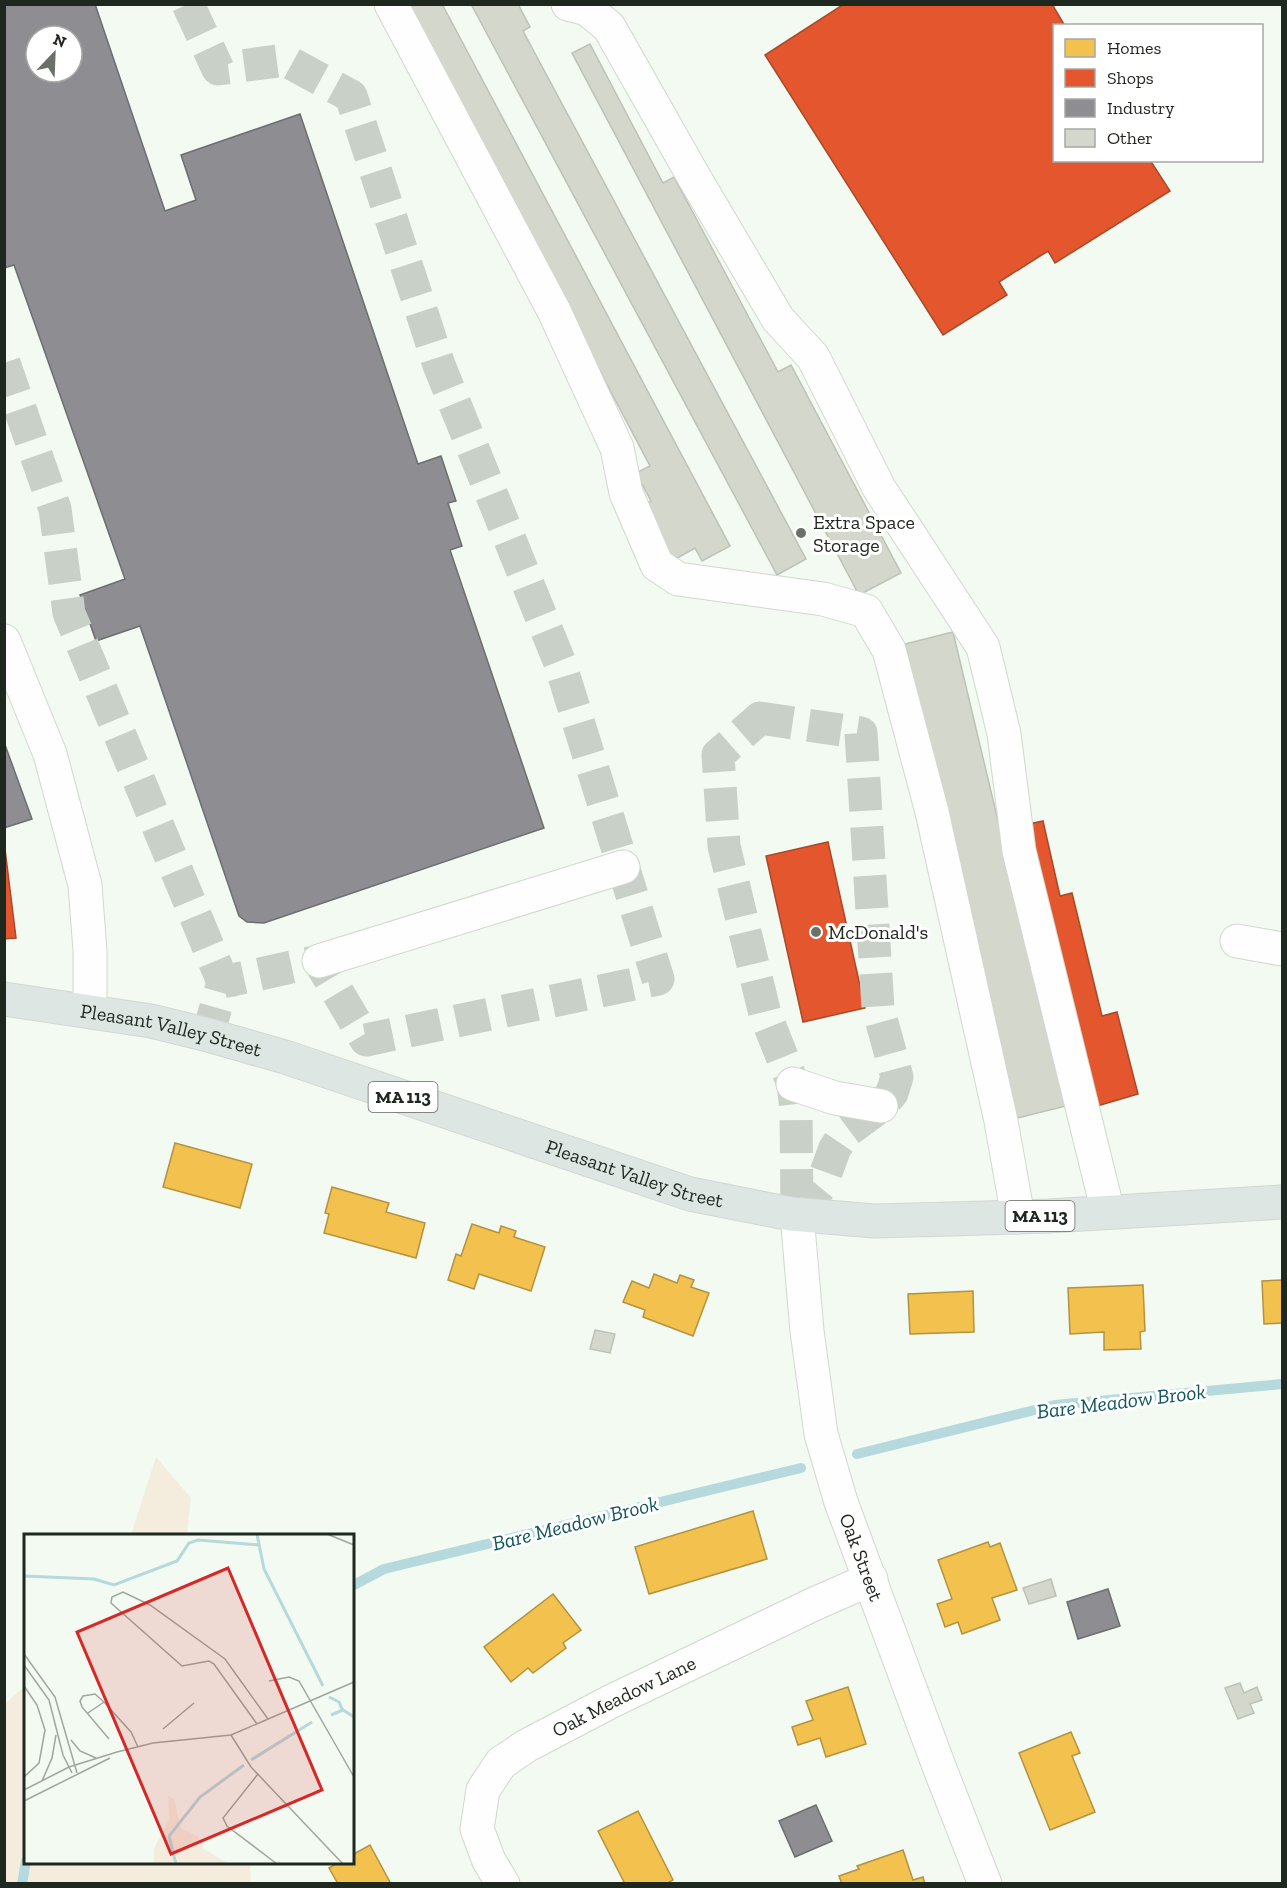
<svg xmlns="http://www.w3.org/2000/svg" width="1287" height="1888" viewBox="0 0 1287 1888" font-family="'Zilla Slab',serif">
	<rect width="100%" height="100%" fill="#f3faf1"/>
	<g fill="#f4eddd">
		<path d="M156 1457 191 1498 187 1535H131Z"/>
		<path d="M25 1686 26 1862 250 1863 251 1883H5V1704Z"/>
	</g>
	<g fill="#f2c14e" stroke="#b39340" stroke-width="1.5">
		<path d="M175 1143 252 1164 240 1208 163 1187Z"/>
		<path d="M332 1187 389 1203 386 1212 425 1223 416 1258 324 1233 329 1214 325 1213Z"/>
		<path d="M472 1224 499 1233 501 1226 516 1231 514 1237 545 1247 531 1291 479 1274 474 1289 448 1280 456 1254 461 1256Z"/>
		<path d="M654 1274 677 1283 680 1275 694 1280 691 1287 709 1293 693 1336 643 1317 645 1310 623 1302 632 1281 649 1288Z"/>
		<path d="M1282 1280V1323L1264 1324 1262 1281Z"/>
		<path d="M1143 1285 1145 1331 1140 1332 1141 1349 1104 1350V1332L1070 1334 1068 1288Z"/>
		<path d="M973 1291 974 1332 910 1334 908 1294Z"/>
		<path d="M753 1511 767 1559 649 1594 635 1547Z"/>
		<path d="M988 1542 990 1547 1000 1543 1017 1590 992 1598 1000 1620 962 1634 958 1622 945 1627 937 1604 952 1599 938 1560Z"/>
		<path d="M553 1594 581 1630 563 1643 566 1648 533 1673 528 1668 511 1682 484 1647Z"/>
		<path d="M848 1687 866 1744 826 1757 820 1738 798 1745 792 1727 813 1720 806 1701Z"/>
		<path d="M1071 1732 1080 1753 1072 1756 1095 1812 1050 1830 1019 1753Z"/>
		<path d="M638 1811 673 1880 666 1884H625L598 1831Z"/>
		<path d="M370 1845 391 1884H338L329 1868 339 1862H352V1855Z"/>
		<path d="M903 1850 913 1880 923 1877 925 1884H842L839 1876 859 1869 857 1866Z"/>
	</g>
	<g fill="#e4572e" stroke="#a94929" stroke-width="1.5">
		<path d="M844 4H1052L1065 26H1054V160H1150L1170 191 1055 263 1048 251 999 282 1007 295 943 335 765 55Z"/>
		<path d="M1043 821 1060 896 1072 893 1102 1016 1117 1012 1138 1094 1097 1106 1024 825Z"/>
		<path d="M4 841 16 938 4 939Z"/>
		<path d="M828 842 865 1008 803 1022 766 856Z"/>
	</g>
	<g fill="#8d8d92" stroke="#6c6f6f" stroke-width="1.5" fill-rule="evenodd">
		<path d="M4 4H95L165 211 196 200 181 155 300 114 418 464 441 456 456 501 448 503 462 546 450 550 544 828 264 923 247 922 239 916 140 626 96 641 80 595 125 579 14 265 4 268ZM36 36H72V72H36Z"/>
		<path d="M4 742 32 819 4 828Z"/>
		<path d="M1108 1589 1120 1626 1078 1639 1067 1602Z"/>
		<path d="M816 1805 832 1841 795 1857 779 1821Z"/>
	</g>
	<g fill="none" stroke-linecap="round" stroke-linejoin="round">
		<g stroke="#b5d9dd" stroke-width="10">
			<path d="M857 1454 1055 1405 1282 1384"/>
			<path d="M352 1586 384 1569 801 1468"/>
			<path d="M22 1884 26 1861"/>
		</g>
	</g>
	<g fill="#d4d7cc" stroke="#bec1b7" stroke-width="1.5">
		<path d="M406 4H442L730 546 702 561 695 548 672 561 642 506 651 501 636 473 650 466Z"/>
		<path d="M471 4H518L530 27 523 31 806 559 777 575Z"/>
		<path d="M590 44 663 183 674 177 778 372 791 365 901 573 859 595 572 53Z"/>
		<path d="M953 632 1066 1106 1017 1118 905 644Z"/>
		<path d="M595 1330 615 1334 610 1353 590 1349Z"/>
		<path d="M1051 1579 1056 1596 1029 1604 1023 1588Z"/>
		<path d="M1240 1683 1244 1693 1257 1687 1262 1700 1250 1704 1254 1713 1238 1719 1225 1688Z"/>
	</g>
	<g fill="none" stroke-linecap="round" stroke-linejoin="round">
		<g stroke="#c9d0c7" stroke-width="33" stroke-dasharray="33 16" stroke-linecap="butt">
			<path d="M188 4 218 69 285 60 351 96 439 365 560 663 658 979 366 1040 319 961 223 982"/>
			<path d="M4 363 55 509 69 613 223 982 208 1035"/>
			<path d="M760 718 861 733 878 1008 897 1077 892 1093 881 1106 846 1132 835 1148 821 1186 797 1215 796 1110 793 1084 765 1014 724 846 718 755Z"/>
		</g>
		<defs>
			<g id="minor">
				<path d="M391 4 554 311 617 448 626 493 657 565 678 579 823 599 866 611 889 650 932 812 1001 1121 1018 1217"/>
				<path d="M568 4 587 9 609 27 694 177 778 319 813 357 879 488 983 647 1004 734 1019 851 1108 1212"/>
				<path d="M4 641 50 754 85 885 90 951V1011"/>
				<path d="M1237 941 1282 949"/>
				<path d="M319 961 623 867"/>
				<path d="M793 1084 835 1098 881 1106"/>
				<path id="s1" d="M797 1215 807 1331 821 1434 841 1502 940 1769 985 1884"/>
				<path id="s2" d="M503 1884 489 1861 477 1829 483 1790 501 1763 526 1746 612 1701 814 1604 871 1579"/>
			</g>
			<g id="major">
				<path id="s3" d="M4 999 151 1021 208 1035 285 1057 690 1194 791 1214 874 1221 951 1219 1049 1216 1282 1202"/>
			</g>
		</defs>
		<use href="#minor" stroke="#d0d8ce" stroke-width="35"/>
		<use href="#major" stroke="#d3d7d2" stroke-width="35"/>
		<use href="#minor" stroke="#fdfefd" stroke-width="33"/>
		<use href="#major" stroke="#dee6e3" stroke-width="33"/>
	</g>
	<g fill="#697268" stroke="#fff" stroke-width="2">
		<circle cx="801" cy="533" r="6"/>
		<circle cx="816" cy="932" r="6"/>
	</g>
	<g text-anchor="middle" dominant-baseline="central" stroke-width="6" stroke-linejoin="round" paint-order="stroke">
		<g fill="#fff" stroke="#626862" stroke-width="1.5">
			<rect x="368.5" y="1082" width="69" height="30" rx="4.5"/>
			<rect x="1005.5" y="1201" width="69" height="30" rx="4.5"/>
		</g>
		<g font-size="18" font-weight="bold" fill="#1f281e">
			<text x="403" y="1097">MA 113</text>
			<text x="1040" y="1216">MA 113</text>
		</g>
		<g font-size="20" fill="#1f281e" stroke="#fff" text-anchor="start">
			<text x="813" y="522">Extra Space<tspan x="813" dy="23">Storage</tspan></text>
			<text x="828" y="932">McDonald's</text>
		</g>
		<g font-size="20" fill="#1f281e" stroke="#fff">
			<text stroke="none"><textPath href="#s3" startOffset="170">Pleasant Valley Street</textPath></text>
			<text stroke="none"><textPath href="#s3" startOffset="656">Pleasant Valley Street</textPath></text>
			<text stroke="none"><textPath href="#s1" startOffset="350">Oak Street</textPath></text>
			<text stroke="none"><textPath href="#s2" startOffset="273">Oak Meadow Lane</textPath></text>
		</g>
		<g font-size="21" font-style="italic" fill="#11555f" stroke="#fff">
			<text transform="translate(1121 1401) rotate(-7)">Bare Meadow Brook</text>
			<text transform="translate(575 1523) rotate(-14)">Bare Meadow Brook</text>
		</g>
	</g>
	<g transform="translate(24 1534)">
		<rect width="330" height="330" fill="#f3faf1"/>
		<path d="M144 262 150 265 157 294 174 302 180 315 205 330H130V315L145 284Z" fill="#f4eddd"/>
		<path fill="none" stroke="#b5d9dd" stroke-width="3" d="M233 0 240 35 299 152M0 42 70 45 90 51 153 27 165 9 174 6 236 11M305 163 315 168 318 175M307 181 319 176 330 183M227 226 288 188M152 330 145 302 176 263 220 231"/>
		<path fill="none" stroke="#9ea69d" stroke-width="1.5" d="M303 0 330 11M0 120 31 163 53 239M0 131 25 166 39 221 48 239M245 147 265 143 275 147 330 243M0 152 13 171 21 196 15 229 0 243M64 179 80 168M233 190 190 130 185 127 158 132 87 69 88 63 99 58 126 71 201 125 244 185M139 195 170 169M207 201 227 233 319 330M85 205 58 173 56 167 59 162 71 160 80 168 107 198 114 213M47 206 56 217 72 224M234 240 199 284 203 292 253 330M18 247 28 224 32 201M0 256 45 233 93 218 129 209 207 201 330 148M0 267 86 224"/>
		<path fill="#d62828" fill-opacity="0.15" stroke="#d62828" stroke-width="3" d="M204 34 298 256 147 320 53 98Z"/>
		<rect width="330" height="330" fill="none" stroke="#1f281e" stroke-width="3"/>
	</g>
	<rect width="1287" height="1888" fill="none" stroke="#1f281e" stroke-width="12"/>
	<rect x="1053" y="24" width="210" height="138" fill="#ffffff" stroke="#a5a9a5" stroke-width="1.5"/>
	<rect x="1065" y="39" width="30" height="18" fill="#f2c14e" stroke="#a5a9a5" stroke-width="1.5"/>
	<text x="1107" y="54" font-size="18" fill="#1f281e">Homes</text>
	<rect x="1065" y="69" width="30" height="18" fill="#e4572e" stroke="#a5a9a5" stroke-width="1.5"/>
	<text x="1107" y="84" font-size="18" fill="#1f281e">Shops</text>
	<rect x="1065" y="99" width="30" height="18" fill="#8d8d92" stroke="#a5a9a5" stroke-width="1.5"/>
	<text x="1107" y="114" font-size="18" fill="#1f281e">Industry</text>
	<rect x="1065" y="129" width="30" height="18" fill="#d4d7cc" stroke="#a5a9a5" stroke-width="1.5"/>
	<text x="1107" y="144" font-size="18" fill="#1f281e">Other</text>
	<g transform="translate(54 54) rotate(23)"><circle r="28" fill="#ffffff" stroke="#a5a9a5" stroke-width="1.5"/>
	<path d="M0-4.5L10 22L0 15L-10 22Z" fill="#697268"/>
	<text y="-9" font-size="16" font-weight="bold" text-anchor="middle" fill="#1f281e">N</text>
	</g>
</svg>
